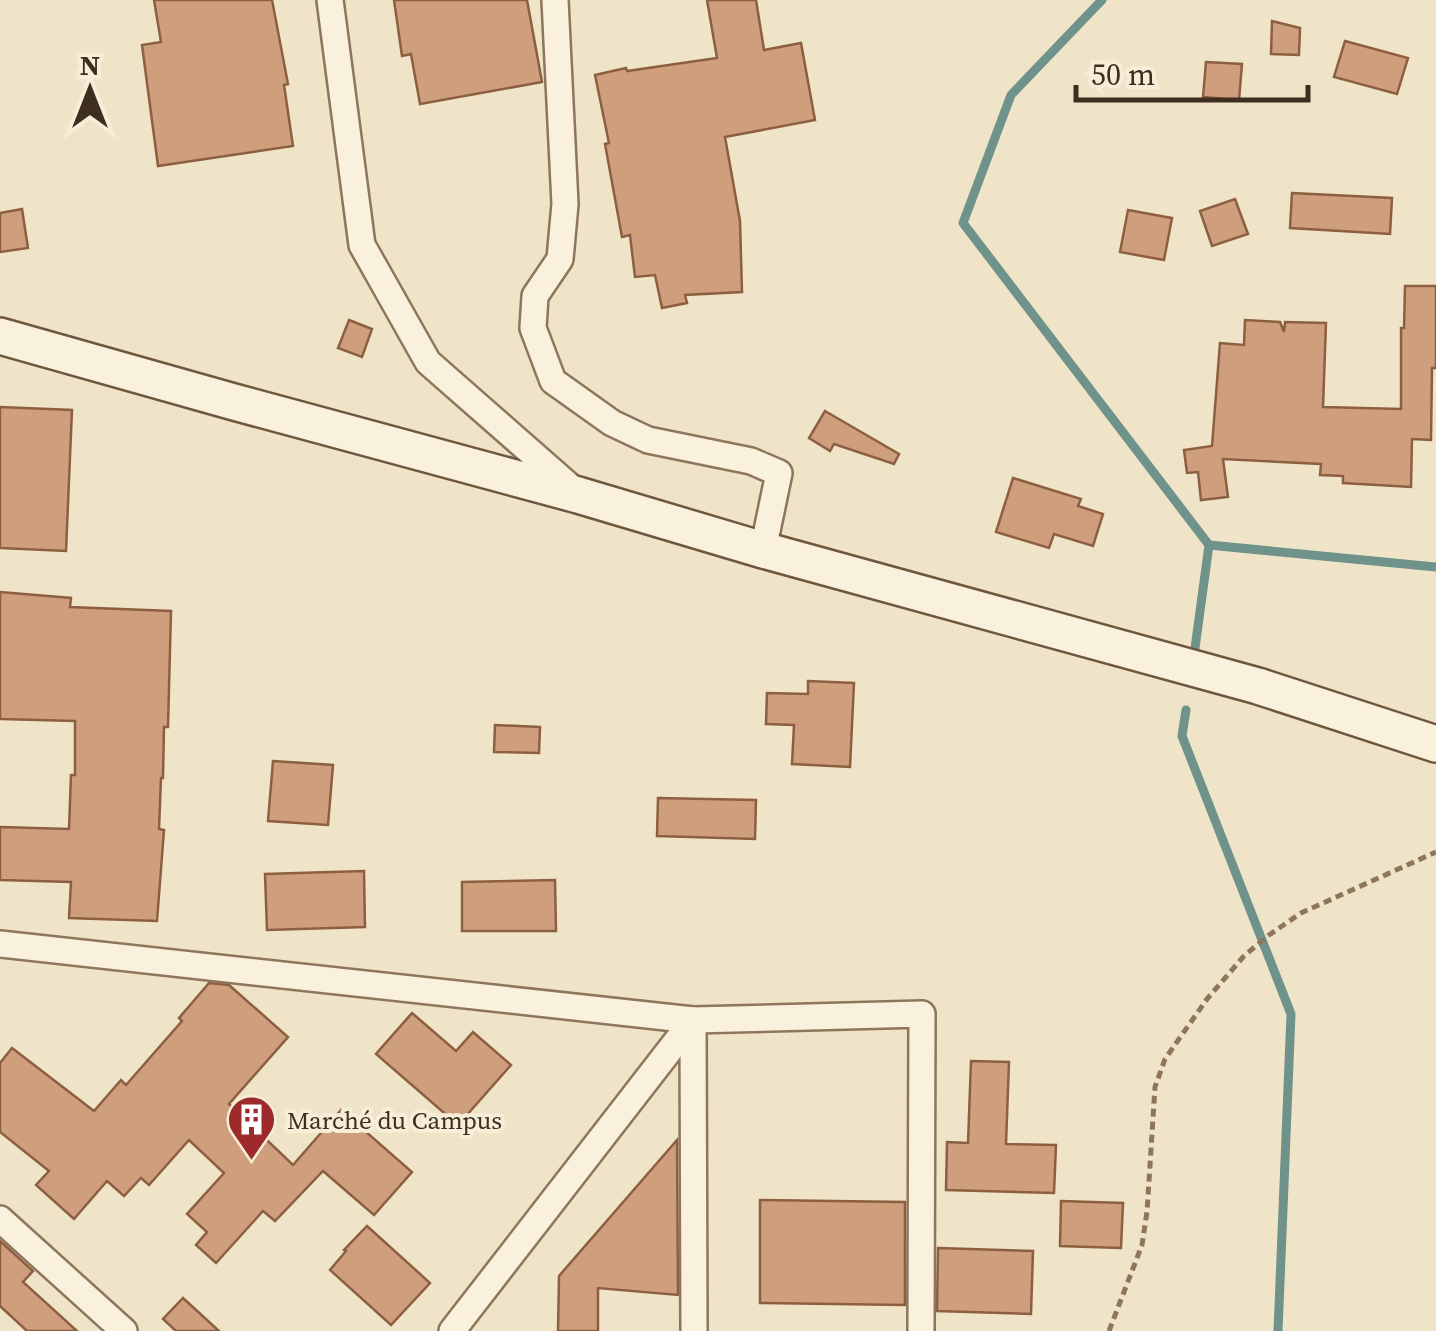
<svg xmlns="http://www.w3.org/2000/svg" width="1436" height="1331" viewBox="0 0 1436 1331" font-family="'Source Serif 4',serif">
	<rect width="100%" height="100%" fill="#f0e4c8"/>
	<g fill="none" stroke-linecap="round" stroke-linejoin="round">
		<g stroke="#6f938a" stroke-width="9">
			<path d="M1102 0 1011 95 963 223 1209 545 1195 648"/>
			<path d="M1209 545 1436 567"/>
			<path d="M1186 710 1182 736 1291 1014 1278 1331"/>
		</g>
	</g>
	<g fill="#cf9f7d" stroke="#8d5f41" stroke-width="2.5">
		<path d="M154 0H272L288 84 284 85 293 146 158 166 142 45 161 42Z"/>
		<path d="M394 0H527L542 82 420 104 411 54 402 56Z"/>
		<path d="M707 0H756L764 50 801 43 815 120 725 137 740 221 742 292 685 295 687 303 662 308 655 275 635 277 630 235 622 237 605 144 609 143 595 75 626 68 627 71 717 58Z"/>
		<path d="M1272 21 1300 28 1299 55 1271 54Z"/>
		<path d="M1345 41 1408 58 1397 94 1334 77Z"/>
		<path d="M1206 62 1242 64 1239 100 1203 97Z"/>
		<path d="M1292 193 1392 198 1390 234 1290 228Z"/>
		<path d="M1235 199 1248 234 1212 246 1200 211Z"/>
		<path d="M22 209 28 248 0 252V213Z"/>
		<path d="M1128 210 1172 218 1164 260 1120 252Z"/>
		<path d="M1405 286H1436V368H1432L1431 440 1412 439 1411 487 1343 483V476L1320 475 1321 464 1223 459 1228 497 1201 500 1198 472 1187 473 1184 450 1212 446 1220 343 1244 345 1245 320 1280 322 1284 332 1285 322 1326 323 1323 407 1401 409V328H1404Z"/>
		<path d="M349 320 372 329 362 357 338 348Z"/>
		<path d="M0 407 72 410 66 551 0 548Z"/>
		<path d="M825 411 899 454 894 464 834 444 830 451 809 438Z"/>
		<path d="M1013 478 1081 499 1078 506 1103 514 1093 546 1054 534 1049 548 996 532Z"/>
		<path d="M0 592 71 598 70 607 171 611 168 727H164L163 778H161L159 829 164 830 157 921 69 918 71 882 0 880V827L69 829 71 775H75V721L0 719Z"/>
		<path d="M808 681 854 683 850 767 792 764 794 725 766 724 767 693 808 694Z"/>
		<path d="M495 725 540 727 539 753 494 752Z"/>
		<path d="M273 761 333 765 328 825 268 821Z"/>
		<path d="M658 798 756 800 755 839 657 836Z"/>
		<path d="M364 871 365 927 267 930 265 874Z"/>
		<path d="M555 880 556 931H462V882Z"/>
		<path d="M209 983 229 985 288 1037 229 1104 293 1165 341 1110 412 1172 374 1215 323 1171 275 1221 263 1211 216 1263 196 1245 207 1232 187 1214 224 1173 189 1140 149 1185 141 1178 124 1196 107 1181 74 1219 36 1185 49 1171 0 1132V1063L12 1048 94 1111 121 1080 126 1085 182 1021 179 1018Z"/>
		<path d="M412 1013 456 1051 473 1032 511 1065 458 1125 376 1054Z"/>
		<path d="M971 1061 1009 1062 1006 1144 1056 1145 1054 1193 946 1190 947 1142 968 1143Z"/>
		<path d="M677 1140 678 1295 598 1288V1331H558L559 1276Z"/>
		<path d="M760 1200 905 1202V1305L760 1303Z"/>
		<path d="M1061 1201 1123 1203 1121 1248 1060 1246Z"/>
		<path d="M367 1226 430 1283 391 1325 330 1270 346 1251 344 1250Z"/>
		<path d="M0 1241 33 1271 23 1282 77 1331H27L0 1306Z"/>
		<path d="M938 1248 1033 1251 1031 1314 937 1311Z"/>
		<path d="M183 1298 219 1331H176L163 1319Z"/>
	</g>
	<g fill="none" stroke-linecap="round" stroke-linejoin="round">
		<defs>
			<g id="street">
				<path d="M330 0 362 245 428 362 575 491"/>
				<path d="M555 0 565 204 560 259 535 296 533 328 553 381 612 423 648 440 751 461 779 473 763 550"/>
				<path d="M0 944 693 1020 922 1014 921 1331"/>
				<path d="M693 1020 694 1331"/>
				<path d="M0 1219 124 1331"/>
				<path d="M452 1331 693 1020"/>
			</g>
			<path id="secondary" d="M0 336 234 402 578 495 763 550 1258 686 1436 744"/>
		</defs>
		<use href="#street" stroke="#8d765c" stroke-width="30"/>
		<use href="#secondary" stroke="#6f573f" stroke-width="40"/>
		<path stroke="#8d765c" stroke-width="5" stroke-dasharray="8 5" stroke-linecap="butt" d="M1109 1331 1142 1245 1147 1212 1155 1087 1165 1059 1207 999 1244 956 1269 935 1301 913 1436 852"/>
		<use href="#street" stroke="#faf1dc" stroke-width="25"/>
		<use href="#secondary" stroke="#faf1dc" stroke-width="35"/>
	</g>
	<defs>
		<symbol id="building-pin" viewBox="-11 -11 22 30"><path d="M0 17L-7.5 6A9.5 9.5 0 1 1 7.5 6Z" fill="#9e2a2b" stroke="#f7eed8"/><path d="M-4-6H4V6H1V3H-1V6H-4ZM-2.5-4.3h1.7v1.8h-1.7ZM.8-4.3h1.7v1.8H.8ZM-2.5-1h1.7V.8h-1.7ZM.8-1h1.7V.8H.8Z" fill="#fff"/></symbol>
	</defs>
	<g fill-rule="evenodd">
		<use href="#building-pin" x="224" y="1092" width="55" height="75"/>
	</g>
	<g text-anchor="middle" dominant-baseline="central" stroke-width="8" stroke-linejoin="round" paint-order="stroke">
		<g font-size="25" fill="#3d2e20" stroke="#f7eed8" text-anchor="start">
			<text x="287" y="1120">Marché du Campus</text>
		</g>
	</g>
	<g transform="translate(90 90)" stroke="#f7eed8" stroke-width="8" paint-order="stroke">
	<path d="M0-8L18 38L0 25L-18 38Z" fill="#3d2e20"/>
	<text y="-15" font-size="28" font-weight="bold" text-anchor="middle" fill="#3d2e20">N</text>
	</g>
	<path d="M1076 85v15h232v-15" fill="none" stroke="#3d2e20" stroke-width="5"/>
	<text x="1091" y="85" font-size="30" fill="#3d2e20" stroke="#f7eed8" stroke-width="8" paint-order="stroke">50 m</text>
</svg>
